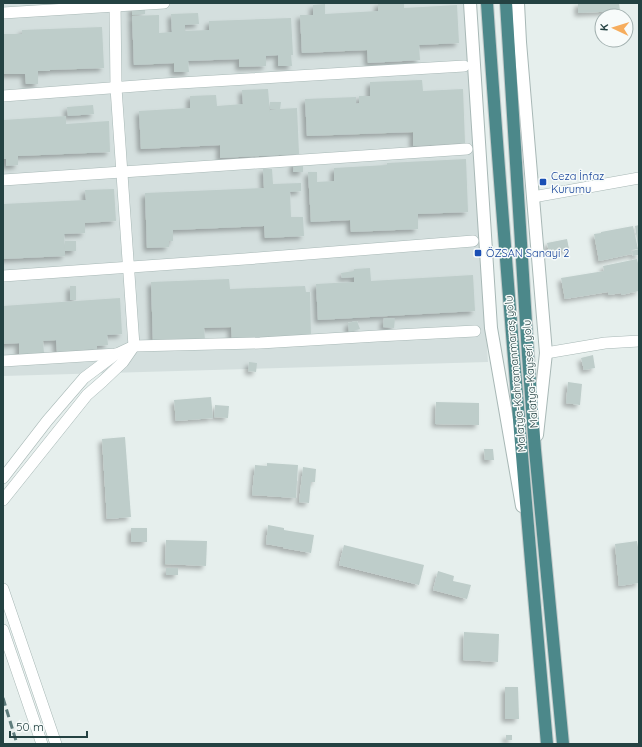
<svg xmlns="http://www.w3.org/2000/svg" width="642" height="747" viewBox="0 0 642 747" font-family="Quicksand,sans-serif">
	<defs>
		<filter id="shadow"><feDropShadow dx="-3.5" dy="3.5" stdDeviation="2" flood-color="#0004"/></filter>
	</defs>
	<rect width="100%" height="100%" fill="#e6efed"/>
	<path fill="#d4dfde" d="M3 3H464L488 362 3 376Z"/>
	<g fill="#becdca" filter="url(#shadow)">
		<path d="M378 3H404V8L457 5 459 43 419 45 420 60 368 63 367 50 302 53 300 15H313V5L325 4V14L378 11Z"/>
		<path d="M578 3H619L620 11 578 13Z"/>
		<path d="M132 7H145V14L132 15Z"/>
		<path d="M198 13 199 24 185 25V31L209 30V21L291 18 293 55H291L292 66H278V55L266 56V66L239 67V59L188 61 189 72H174V63L134 65 132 16 159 15V33L172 32 171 14Z"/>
		<path d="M102 27 104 68 50 70V71H38V84H26L25 74H3V34H22V30Z"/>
		<path d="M422 80 423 91 463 89 465 143 413 146V132L307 136 305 99 356 97V104L359 103V96H370V82Z"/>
		<path d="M268 89 270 113V110L278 109H270V102H281L280 109 297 108 299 154 220 158V145L141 149 139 111 190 108V96L216 95 217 106 243 104 242 90Z"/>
		<path d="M93 105 94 114 68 116 67 107Z"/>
		<path d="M66 116V124L109 121 110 152 18 156V165L6 166V159H3V120Z"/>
		<path d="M466 159 468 212 418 214V229L351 232 350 220 311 222 308 172H317V182L334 181V168L387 165V163Z"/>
		<path d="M294 161H303V172H293Z"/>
		<path d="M263 169H272L273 184 301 183V191L290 192 291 217H303L304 236 265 238 264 226 173 230V241H169V247L147 248 145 193 264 188Z"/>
		<path d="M114 189 116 221 85 223V233L64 234 65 249V241H76V251H65V256L3 259V204L86 200 85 190Z"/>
		<path d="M639 225V246H638L635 226Z"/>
		<path d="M633 226 638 249 631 250 632 254 599 261 594 234 601 233V232Z"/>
		<path d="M567 239 569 249 549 252 547 243Z"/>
		<path d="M639 249V259H638V255L633 256 632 251Z"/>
		<path d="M637 259 639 267V291L621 295V293L609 295 608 292 565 299 561 278 604 271 603 266Z"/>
		<path d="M370 268 371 281 473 275 475 311 318 320 316 284 354 282V277L342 278 341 273 354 271V269Z"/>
		<path d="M229 279 230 289 305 286 306 292H310L311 337 232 340 231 327 204 328 205 340 153 342 151 282Z"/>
		<rect x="70" y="286" width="6" height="14"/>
		<path d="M120 298 122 334 107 335 108 345 97 346V349L57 352 56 340 43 341 44 354 19 355V343L3 344V306Z"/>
		<path d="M384 318 395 319 394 328 383 327Z"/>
		<path d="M357 321 360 329 349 332 348 323Z"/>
		<path d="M593 355 595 368 584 370 581 358Z"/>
		<path d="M249 362 257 363 256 372 248 371Z"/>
		<path d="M568 382 582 384 580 405 566 403Z"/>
		<path d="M211 397 213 418 176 421 174 400Z"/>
		<path d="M436 402 479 403V425L435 424Z"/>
		<path d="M215 405 229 406 228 418 214 417Z"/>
		<path d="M125 437 131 517 107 519 102 439Z"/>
		<path d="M484 449H493L494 460H485Z"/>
		<path d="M267 463 298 465 296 498 252 495 255 465 267 466Z"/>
		<path d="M303 467 316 469 315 482H311L309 503 299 502Z"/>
		<path d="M268 525 284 528V530L314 535 311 553 283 548V547L266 544Z"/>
		<rect x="131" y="528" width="16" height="14"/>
		<path d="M166 540 207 541 206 566 165 564Z"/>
		<path d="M637 541 639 553V583L619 586 615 544Z"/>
		<path d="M344 545 424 565 419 585 339 565Z"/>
		<rect x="166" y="568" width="12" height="7"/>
		<path d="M438 571 454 576 453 581 471 585 467 599 433 590Z"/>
		<path d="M464 632 499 634 498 662 463 660Z"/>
		<path d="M505 687H518L519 719H505Z"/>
		<rect x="506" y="735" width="6" height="5"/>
	</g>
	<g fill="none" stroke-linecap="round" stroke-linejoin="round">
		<defs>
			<g id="minor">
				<path d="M3 13 164 3"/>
				<path d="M3 96 163 84 464 66"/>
				<path d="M3 180 467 149"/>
				<path d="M533 197 639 178"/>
				<path d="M3 276 245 259 473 241"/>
				<path d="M546 353 605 343 639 341"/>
				<path d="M3 361 117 354 134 346 260 343 377 336 475 331"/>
				<path d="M3 478 47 421 84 378 116 354"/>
				<path d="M3 500 87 395 103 381 123 362 134 346 116 88 115 3"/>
				<path d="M3 589 56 744"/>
				<path d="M3 630 42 744"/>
			</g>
			<g id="tertiary">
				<path d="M470 3 491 328 522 506"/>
				<path d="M518 3 520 42 546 353 537 435"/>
			</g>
			<g id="trunk">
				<path d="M487 3C504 250 525 497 547 744"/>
				<path d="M506 3 528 355 535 450 563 744"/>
			</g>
		</defs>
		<use href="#minor" stroke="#a8b8b6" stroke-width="12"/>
		<use href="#tertiary" stroke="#a8b8b6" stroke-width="14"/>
		<use href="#trunk" stroke="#c2caca" stroke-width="14"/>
		<use href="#minor" stroke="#fff" stroke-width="11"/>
		<use href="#tertiary" stroke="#fff" stroke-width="12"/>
		<use href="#trunk" stroke="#4c888a" stroke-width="12"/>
		<path stroke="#5f7d7d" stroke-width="3" stroke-dasharray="8 4" stroke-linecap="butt" d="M3 698 17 744"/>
	</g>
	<g fill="#1a4fb4" stroke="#f7fbfa" stroke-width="1.5">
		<rect x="539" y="178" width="8" height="8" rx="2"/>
		<rect x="474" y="249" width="8" height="8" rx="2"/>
	</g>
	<g text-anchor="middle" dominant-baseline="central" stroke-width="3" stroke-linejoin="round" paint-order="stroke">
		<g font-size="11" fill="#164399" stroke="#f7fbfa" text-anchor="start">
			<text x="551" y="176">Ceza İnfaz<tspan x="551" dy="13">Kurumu</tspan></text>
			<text x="486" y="253">ÖZSAN Sanayi 2</text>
		</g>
		<g font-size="11" fill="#244242" stroke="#f7fbfa">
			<text transform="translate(515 374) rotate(-95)">Malatya-Kahramanmaraş yolu</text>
			<text transform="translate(530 374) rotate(-94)">Malatya-Kayseri yolu</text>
		</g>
	</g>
	<rect width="642" height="747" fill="none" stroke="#244242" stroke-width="8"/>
	<g transform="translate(614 28) rotate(274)"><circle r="19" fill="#f7fbfa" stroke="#a3b1b0"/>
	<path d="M0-3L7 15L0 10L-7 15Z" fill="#f6ad5d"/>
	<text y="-6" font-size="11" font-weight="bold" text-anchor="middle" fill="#244242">K</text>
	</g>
	<path d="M10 731v6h77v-6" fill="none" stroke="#244242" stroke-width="2"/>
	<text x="16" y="731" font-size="12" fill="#244242" stroke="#f7fbfa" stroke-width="3" paint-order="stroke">50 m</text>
</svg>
